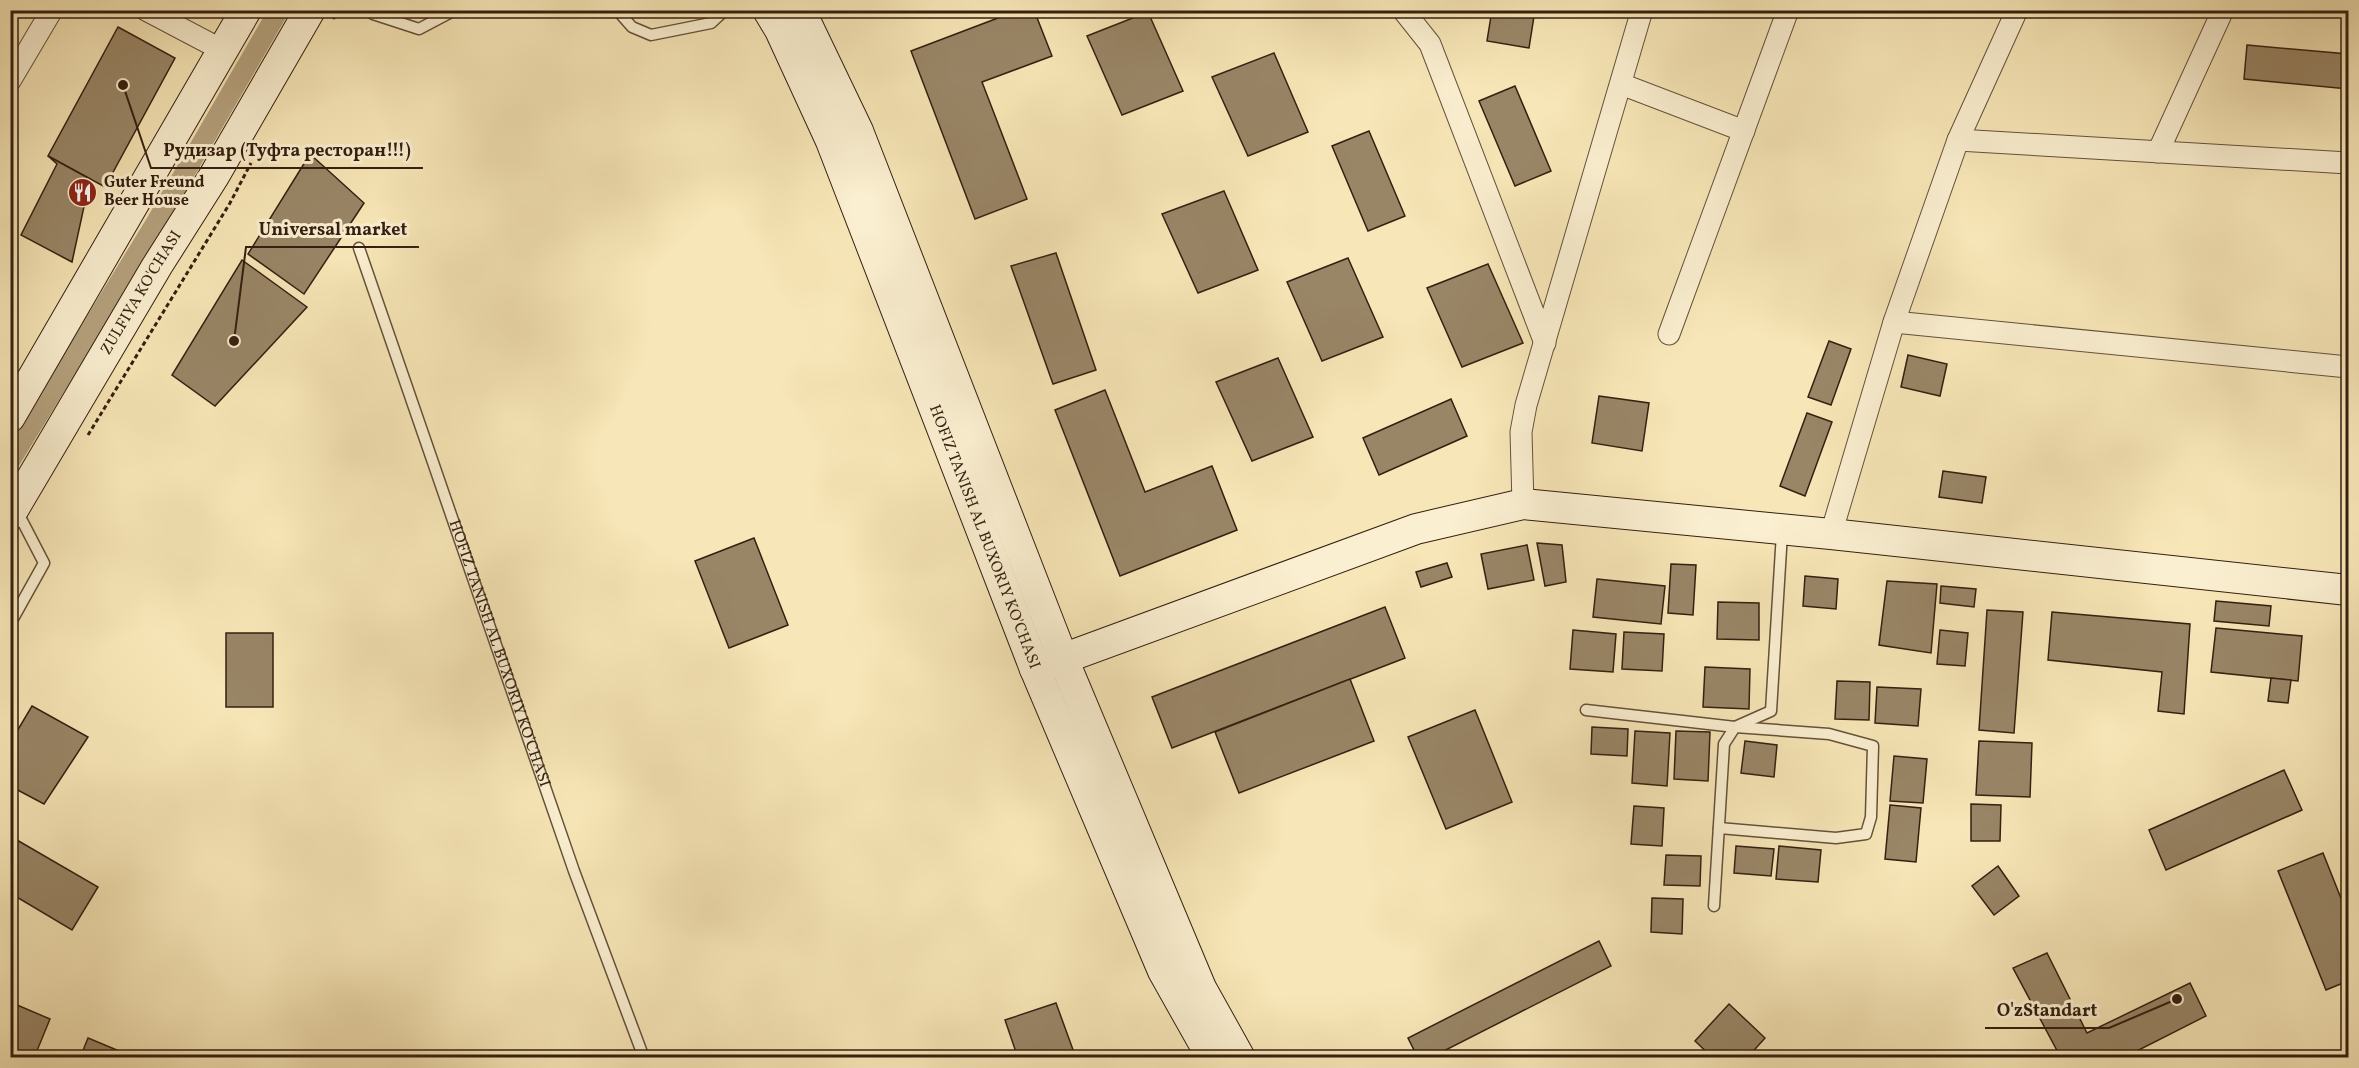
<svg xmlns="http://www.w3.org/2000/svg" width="2359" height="1068" viewBox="0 0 2359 1068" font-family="Vollkorn,serif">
	<rect width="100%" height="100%" fill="#f7e6b7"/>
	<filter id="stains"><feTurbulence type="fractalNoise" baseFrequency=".00333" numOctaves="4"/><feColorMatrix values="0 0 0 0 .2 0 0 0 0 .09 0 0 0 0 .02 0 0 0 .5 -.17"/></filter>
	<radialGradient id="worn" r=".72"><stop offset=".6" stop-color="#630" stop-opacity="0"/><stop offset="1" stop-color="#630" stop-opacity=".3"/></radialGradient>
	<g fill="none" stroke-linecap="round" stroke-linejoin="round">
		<path stroke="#b5a27e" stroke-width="20" d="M10 461 155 224 279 10"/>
	</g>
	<g fill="#998667" stroke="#341f10" stroke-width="1.5">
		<path d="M1019 10H1034L1052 56 982 82 1027 199 975 219 911 51Z"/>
		<path d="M1492 10H1535L1529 48 1487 41Z"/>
		<path d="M1148 12 1183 91 1122 115 1087 36Z"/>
		<path d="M118 27 175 58 105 187 48 156Z"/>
		<path d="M2247 45 2348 54V89L2244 79Z"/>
		<path d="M1274 53 1308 132 1248 156 1212 77Z"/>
		<path d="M1515 86 1551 171 1515 186 1479 101Z"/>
		<path d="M1369 131 1405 216 1368 231 1332 146Z"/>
		<path d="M310 154 364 203 304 294 248 254Z"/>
		<path d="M48 156 90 179 72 262 21 235 57 164Z"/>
		<path d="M1224 191 1258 270 1198 293 1162 214Z"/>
		<path d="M1056 253 1096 370 1053 384 1011 266Z"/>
		<path d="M1348 258 1383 337 1322 361 1287 282Z"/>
		<path d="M242 260 307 307 215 406 172 375Z"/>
		<path d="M1488 264 1523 343 1462 367 1427 288Z"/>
		<path d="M1829 341 1851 349 1831 405 1808 397Z"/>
		<path d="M1908 355 1947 364 1940 396 1901 387Z"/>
		<path d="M1278 358 1313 437 1252 461 1216 382Z"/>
		<path d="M1105 390 1145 492 1212 466 1237 530 1120 576 1055 410Z"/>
		<path d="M1599 396 1649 403 1642 451 1592 443Z"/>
		<path d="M1451 399 1467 436 1379 475 1363 438Z"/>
		<path d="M1807 413 1832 422 1805 496 1780 486Z"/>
		<path d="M1943 471 1986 477 1982 503 1939 497Z"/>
		<path d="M754 538 788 625 729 648 695 561Z"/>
		<path d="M1537 543 1562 545 1566 582 1545 586Z"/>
		<path d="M1527 545 1534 580 1488 589 1481 554Z"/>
		<path d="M1447 563 1452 577 1421 587 1416 572Z"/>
		<path d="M1671 564 1696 565 1693 615 1668 613Z"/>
		<path d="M1805 576 1838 579 1836 609 1803 606Z"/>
		<path d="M1597 579 1665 586 1661 624 1593 617Z"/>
		<path d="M1887 581 1937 584 1931 653 1879 645Z"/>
		<path d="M1941 586 1976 589 1974 607 1940 603Z"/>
		<path d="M2216 601 2271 606 2269 626 2214 621Z"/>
		<path d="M1718 602 1759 603V640L1717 639Z"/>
		<path d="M1385 607 1405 658 1172 748 1152 697Z"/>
		<path d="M1987 610 2023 612 2014 733 1979 730Z"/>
		<path d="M2052 612 2190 624 2184 714 2158 711 2162 672 2048 660Z"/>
		<path d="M2216 628 2302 636 2298 681 2211 672Z"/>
		<path d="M1573 630 1616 634 1613 672 1570 669Z"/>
		<path d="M1940 630 1968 633 1965 666 1937 664Z"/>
		<path d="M1624 632 1664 634 1662 671 1622 669Z"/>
		<rect x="226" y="633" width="47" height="74"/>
		<path d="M1705 667 1750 669 1749 709 1703 707Z"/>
		<path d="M2271 678 2291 680 2288 703 2268 701Z"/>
		<path d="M1350 679 1374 741 1239 793 1215 732Z"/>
		<path d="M1837 681 1870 682 1869 720 1835 719Z"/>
		<path d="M1877 687 1921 689 1918 726 1875 723Z"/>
		<path d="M32 706 88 737 44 804 10 786V743Z"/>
		<path d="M1475 710 1512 802 1446 829 1408 737Z"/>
		<path d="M1592 727 1628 729 1627 756 1591 754Z"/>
		<path d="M1635 731 1670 733 1667 786 1632 783Z"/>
		<path d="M1676 731 1710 732 1708 781 1674 779Z"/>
		<path d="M1745 741 1777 745 1774 777 1741 773Z"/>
		<path d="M1979 741 2032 743 2030 797 1976 795Z"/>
		<path d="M1894 756 1927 759 1923 803 1890 801Z"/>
		<path d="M2284 770 2302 810 2166 870 2149 830Z"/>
		<path d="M1971 804 2001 805 2000 841H1971Z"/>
		<path d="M1890 805 1921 808 1916 862 1885 859Z"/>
		<path d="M1634 806 1664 808 1662 846 1631 844Z"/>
		<path d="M10 836 98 887 72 930 10 893Z"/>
		<path d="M1736 846 1774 849 1771 876 1734 873Z"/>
		<path d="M1779 846 1821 850 1818 882 1776 879Z"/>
		<path d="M2323 853 2348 916V981L2326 990 2278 871Z"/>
		<path d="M1666 855 1701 856 1700 886 1664 885Z"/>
		<path d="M1998 866 2019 896 1994 915 1972 886Z"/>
		<path d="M1652 898 1683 899 1682 934 1651 932Z"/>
		<path d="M1599 941 1611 966 1430 1058H1418L1408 1038Z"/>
		<path d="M2047 953 2087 1033 2190 983 2206 1016 2123 1058H2061L2013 968Z"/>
		<path d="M10 1002 50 1019 34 1058H10Z"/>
		<path d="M1056 1003 1076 1058H1018L1005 1020Z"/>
		<path d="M1729 1004 1765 1038 1747 1058H1713L1695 1041Z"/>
		<path d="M88 1038 136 1058H80Z"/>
	</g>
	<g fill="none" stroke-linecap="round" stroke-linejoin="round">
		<defs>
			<g id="lane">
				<path d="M368 10 373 14 419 29 455 10"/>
				<path d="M617 10 632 27 651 35 711 23 725 10"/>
				<path id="s1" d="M359 248 574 871 644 1058"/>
				<path d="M10 624 44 563 17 511"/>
				<path d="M1586 710 1735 727 1829 734 1873 746 1871 817 1866 834 1836 838 1719 828"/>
				<path d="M1714 906 1724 744 1735 727 1771 711 1782 533"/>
			</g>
			<g id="street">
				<path d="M146 10 222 50"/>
				<path d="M1403 10 1430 44 1545 343"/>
				<path d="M10 81 52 10"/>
				<path d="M1621 84 1744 131"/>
				<path d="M1958 140 2348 163"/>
				<path d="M2158 152 2223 10"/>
				<path d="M1894 322 2348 367"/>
				<path d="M1669 334 1788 10"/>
				<path d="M1523 504 1521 432 1526 405 1642 10"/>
				<path d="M1831 534 1894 322 1958 140 2017 10"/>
			</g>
			<g id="secondary">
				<path id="s2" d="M768 10 780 30 831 141 1035 669 1163 971 1212 1058"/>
				<path d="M800 10 858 131 1063 659 1201 988 1240 1058"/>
				<path d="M10 417 246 10"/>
				<path id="s3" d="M10 515 157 266 214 176 310 10"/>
				<path d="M1035 669 1416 529 1523 504 1831 534 2348 590"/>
			</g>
		</defs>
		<use href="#lane" stroke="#65513a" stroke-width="13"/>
		<use href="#street" stroke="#65513a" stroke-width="23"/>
		<use href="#secondary" stroke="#341f10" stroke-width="32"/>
		<g stroke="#341f10" stroke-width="3" stroke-dasharray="4.5 3" stroke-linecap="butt">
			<path d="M333 19 339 10"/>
			<path d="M88 435 230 203 251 163"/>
			<path d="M10 552 18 540"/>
		</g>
		<use href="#lane" stroke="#faefd0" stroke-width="10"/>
		<use href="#street" stroke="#faefd0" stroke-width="21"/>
		<use href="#secondary" stroke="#faefd0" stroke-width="30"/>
	</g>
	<defs>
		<symbol id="restaurant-disc" viewBox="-11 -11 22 22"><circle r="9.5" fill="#8f2418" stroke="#faefd0"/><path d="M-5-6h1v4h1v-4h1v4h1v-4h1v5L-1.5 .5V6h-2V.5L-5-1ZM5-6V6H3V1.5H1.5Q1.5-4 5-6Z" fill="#fff"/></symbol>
	</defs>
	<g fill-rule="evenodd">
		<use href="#restaurant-disc" x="66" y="176" width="33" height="33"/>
	</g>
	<g text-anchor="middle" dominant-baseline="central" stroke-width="6" stroke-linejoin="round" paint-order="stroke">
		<g font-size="16" font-weight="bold" fill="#341f10" stroke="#faefd0" text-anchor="start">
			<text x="104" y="183">Guter Freund<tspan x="104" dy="18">Beer House</tspan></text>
		</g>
		<g font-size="16" fill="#341f10" stroke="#faefd0">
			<text stroke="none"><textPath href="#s3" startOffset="258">ZULFIYA KO'CHASI</textPath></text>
			<text stroke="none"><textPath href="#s2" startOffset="570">HOFIZ TANISH AL BUXORIY KO'CHASI</textPath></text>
			<text stroke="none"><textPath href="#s1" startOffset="429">HOFIZ TANISH AL BUXORIY KO'CHASI</textPath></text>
		</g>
	</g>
	<path fill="none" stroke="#341f10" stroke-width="2" d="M123 85L151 168H423M234 341L246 247H419M2177 999L2109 1028H1985"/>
	<g fill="#341f10" stroke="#faefd0" stroke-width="2">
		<circle cx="123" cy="85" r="6"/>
		<circle cx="234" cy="341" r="6"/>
		<circle cx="2177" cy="999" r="6"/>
	</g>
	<g font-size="18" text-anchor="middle" font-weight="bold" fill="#341f10" stroke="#faefd0" stroke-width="6" stroke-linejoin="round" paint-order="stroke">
		<text x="287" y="156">Рудизар (Туфта ресторан!!!)</text>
		<text x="333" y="235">Universal market</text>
		<text x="2047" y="1016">O'zStandart</text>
	</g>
	<rect width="2359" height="1068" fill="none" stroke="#f7e6b7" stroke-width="36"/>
	<rect x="12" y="12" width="2335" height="1044" fill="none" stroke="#341f10" stroke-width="3"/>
	<rect x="18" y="18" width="2323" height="1032" fill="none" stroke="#341f10" stroke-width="1.5"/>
	<rect width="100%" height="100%" filter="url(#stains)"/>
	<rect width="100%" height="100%" fill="url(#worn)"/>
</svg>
